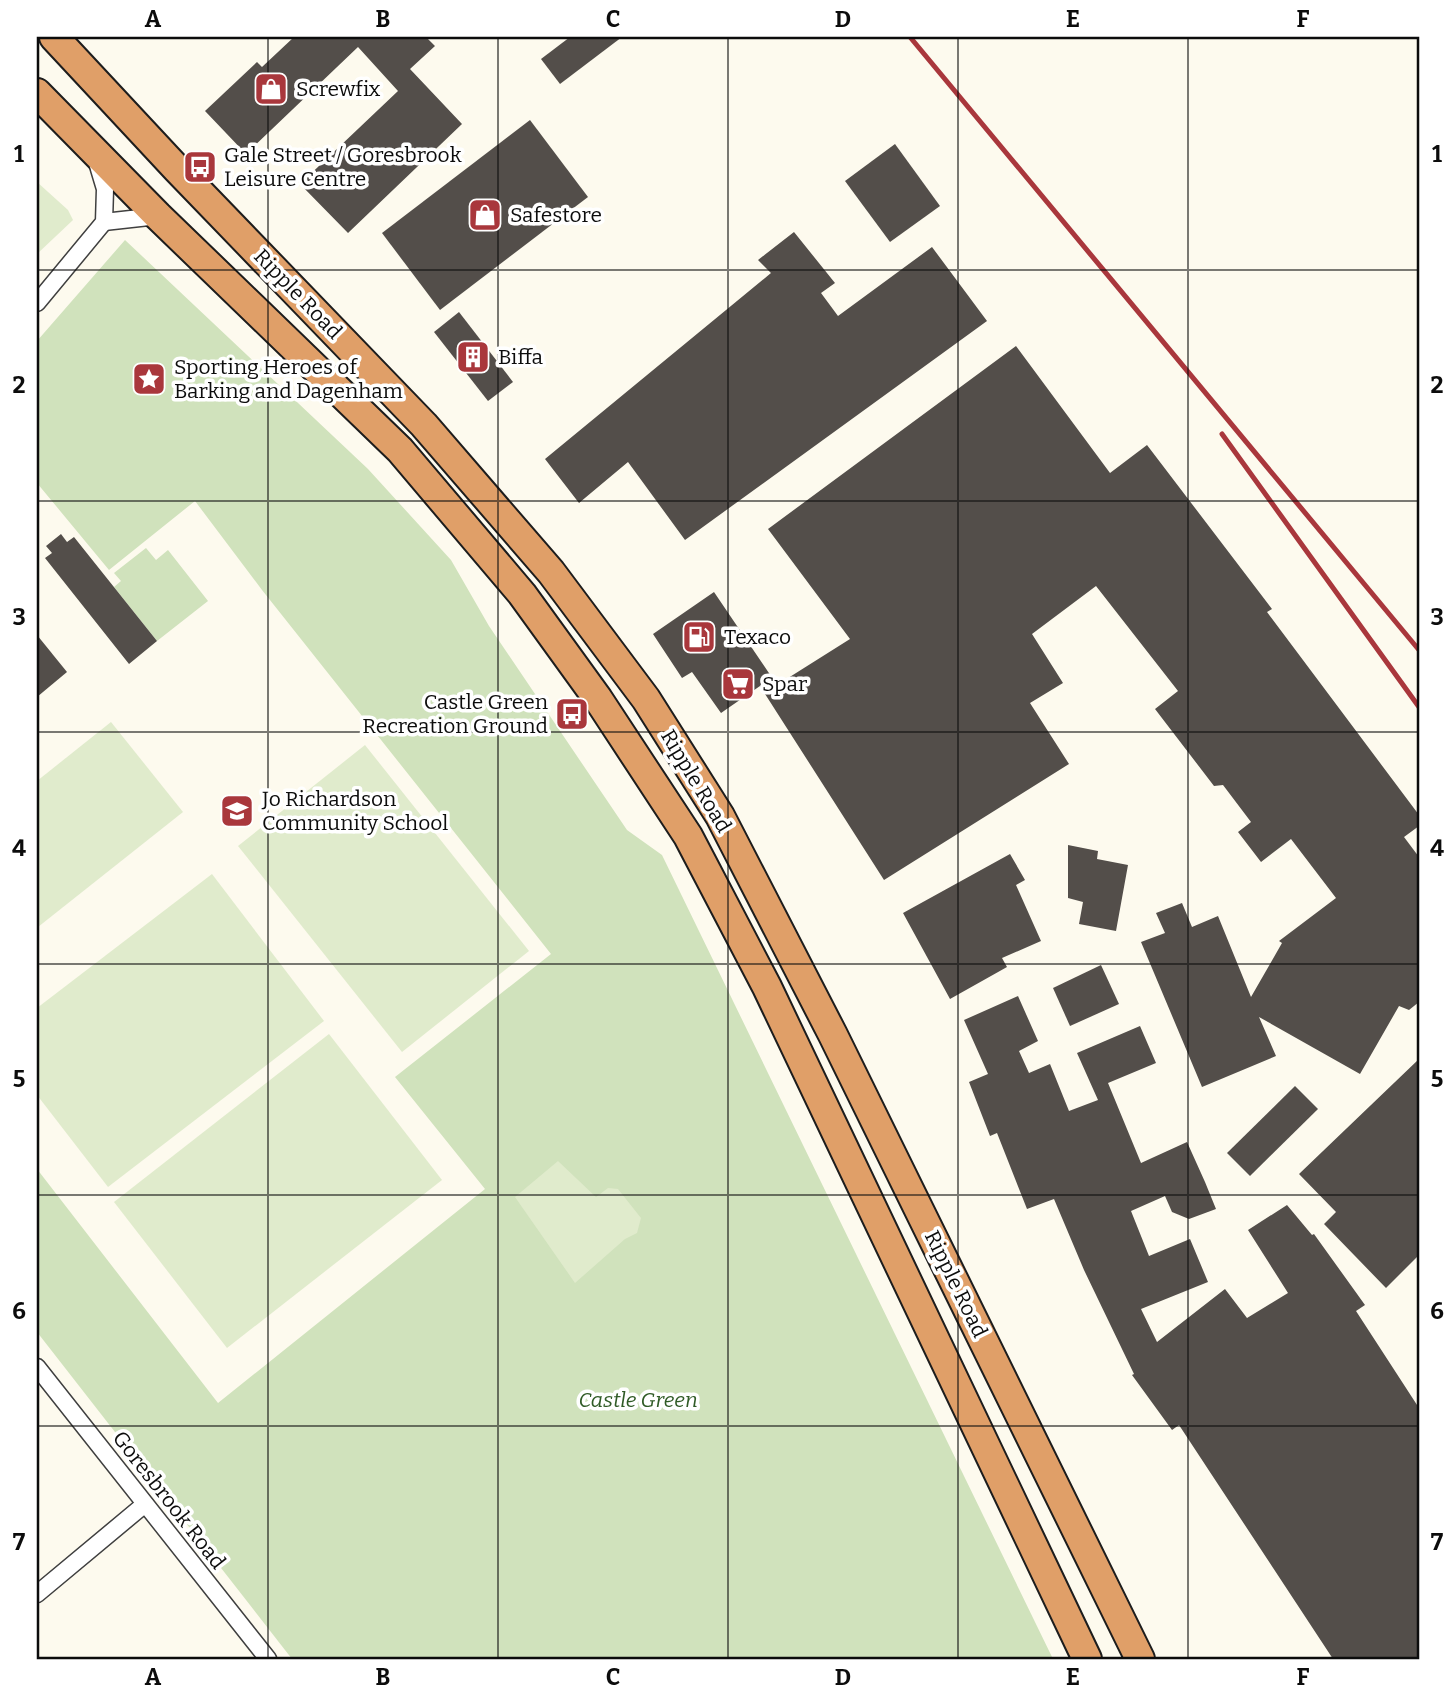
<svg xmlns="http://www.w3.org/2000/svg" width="1456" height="1696" viewBox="0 0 1456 1696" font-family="Bitter,serif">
	<rect width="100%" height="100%" fill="#fdfaee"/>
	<g fill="#d0e2bc">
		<path d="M125 240 368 469 451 560 489 626 627 830 662 855 1053 1659H292L37 1332V1169L218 1403 485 1189 395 1077 551 954 262 590 195 501 109 570 37 483V341Z"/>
		<path d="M146 548 156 560 168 550 208 601 157 641 114 587 121 581 114 573Z"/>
	</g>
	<g fill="#e0ebcc">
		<path d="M37 182 68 210 73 220 37 254Z"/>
		<path d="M111 722 183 812 38 927 37 781Z"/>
		<path d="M365 745 529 951 402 1052 238 846Z"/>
		<path d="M212 874 324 1021 108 1187 37 1095V1008Z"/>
		<path d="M329 1034 442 1180 227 1348 114 1202Z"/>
		<path d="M558 1161 596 1197 608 1188 618 1189 641 1218 637 1233 625 1239 575 1283 515 1197Z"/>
	</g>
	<g fill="#534e4a">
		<path d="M294 37H426L435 46 410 69 462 124 348 233 300 184 398 91 358 47 246 154 205 111 257 62 262 67Z"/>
		<path d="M570 37H622L560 84 541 59Z"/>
		<path d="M530 120 588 197 440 310 382 233Z"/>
		<path d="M895 144 940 206 890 242 845 181Z"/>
		<path d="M794 232 835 283 821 293 838 316 932 247 987 321 685 540 628 462 579 503 545 459 771 273 758 260Z"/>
		<path d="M459 312 513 382 488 401 434 332Z"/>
		<path d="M1016 346 1110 473 1147 445 1272 609 1267 612 1419 815V826L1404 837 1419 857V1002L1409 1010 1399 1006 1360 1074 1259 1017 1276 1056 1202 1087 1141 942 1165 933 1156 913 1182 903 1192 927 1218 916 1251 997 1282 943 1279 941 1336 898 1291 839 1261 862 1238 832 1251 822 1223 785 1214 786 1155 709 1178 691 1096 586 1032 634 1063 683 1030 703 1069 764 884 880 760 686 721 713 692 672 682 678 653 634 714 592 777 685 850 639 768 529Z"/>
		<path d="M61 534 67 542 74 537 157 641 129 664 45 558 52 553 46 546Z"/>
		<path d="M37 635 67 672 37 697Z"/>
		<path d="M1068 845 1098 851 1097 859 1128 865 1116 931 1079 924 1083 902 1068 898Z"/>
		<path d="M1010 854 1025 880 1016 885 1041 941 1002 958 1007 967 950 999 903 913Z"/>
		<path d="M1101 965 1119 1004 1070 1026 1053 988Z"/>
		<path d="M1018 996 1038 1041 1019 1051 1029 1073 1050 1064 1069 1111 1098 1100 1077 1053 1140 1026 1156 1063 1108 1083 1141 1163 1187 1142 1205 1182 1216 1209 1189 1219 1172 1212 1165 1196 1131 1211 1149 1256 1190 1239 1208 1282 1141 1309 1157 1342 1225 1289 1247 1318 1288 1293 1248 1230 1287 1205 1312 1235 1314 1234 1365 1305 1356 1311 1419 1408V1659H1333L1179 1425 1172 1430 1132 1375 1134 1374 1084 1270 1054 1199 1027 1209 997 1133 990 1136 969 1082 988 1074 964 1020Z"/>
		<path d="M1419 1059V1255L1386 1288 1324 1224 1336 1212 1299 1174Z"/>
		<path d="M1295 1086 1318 1109 1250 1176 1227 1153Z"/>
	</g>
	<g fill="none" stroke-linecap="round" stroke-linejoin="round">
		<defs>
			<g id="street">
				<path d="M104 222 158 216"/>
				<path d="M37 303 104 222 105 189 96 159"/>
				<path d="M37 1367 268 1659"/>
				<path d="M37 1594 145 1504"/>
			</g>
			<g id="highway">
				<path d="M54 37 177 169 424 425 551 572 646 699 720 816 833 1035 1140 1659"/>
				<path d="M37 93 158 216 400 450 522 594 598 699 688 836 767 987 1087 1659"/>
			</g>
		</defs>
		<use href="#street" stroke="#3f3f3f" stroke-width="19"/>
		<use href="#highway" stroke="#1d1d1d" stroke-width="32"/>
		<use href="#street" stroke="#fff" stroke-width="16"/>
		<use href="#highway" stroke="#e09f68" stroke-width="28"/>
		<g stroke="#a9373c" stroke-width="5">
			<path d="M910 37 1419 650"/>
			<path d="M1222 434 1419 707"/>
		</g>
	</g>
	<path fill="none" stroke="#0c0c0c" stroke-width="2" stroke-opacity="0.55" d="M268 37V1659M498 37V1659M728 37V1659M958 37V1659M1188 37V1659M37 270H1419M37 501H1419M37 732H1419M37 964H1419M37 1195H1419M37 1426H1419"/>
	<defs>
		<symbol id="shop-square" viewBox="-11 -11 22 22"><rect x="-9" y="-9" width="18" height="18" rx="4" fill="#a9373c" stroke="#fff"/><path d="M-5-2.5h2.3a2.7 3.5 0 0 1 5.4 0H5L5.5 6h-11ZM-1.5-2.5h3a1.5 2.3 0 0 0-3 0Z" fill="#fff"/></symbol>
		<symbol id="bus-square" viewBox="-11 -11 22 22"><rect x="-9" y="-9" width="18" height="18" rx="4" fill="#a9373c" stroke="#fff"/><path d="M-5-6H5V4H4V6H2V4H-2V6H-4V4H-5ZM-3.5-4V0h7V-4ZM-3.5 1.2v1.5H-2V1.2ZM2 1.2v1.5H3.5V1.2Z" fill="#fff"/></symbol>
		<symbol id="building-square" viewBox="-11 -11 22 22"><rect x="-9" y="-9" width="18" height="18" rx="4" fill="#a9373c" stroke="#fff"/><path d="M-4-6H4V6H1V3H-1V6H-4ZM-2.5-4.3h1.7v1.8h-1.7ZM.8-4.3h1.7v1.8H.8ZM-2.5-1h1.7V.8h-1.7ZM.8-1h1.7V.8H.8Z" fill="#fff"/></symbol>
		<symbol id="sight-square" viewBox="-11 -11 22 22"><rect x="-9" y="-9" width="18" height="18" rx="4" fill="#a9373c" stroke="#fff"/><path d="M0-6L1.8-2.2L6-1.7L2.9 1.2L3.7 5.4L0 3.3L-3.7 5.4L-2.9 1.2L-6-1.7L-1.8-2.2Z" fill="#fff"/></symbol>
		<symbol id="fuel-square" viewBox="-11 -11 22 22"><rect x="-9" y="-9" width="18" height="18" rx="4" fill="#a9373c" stroke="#fff"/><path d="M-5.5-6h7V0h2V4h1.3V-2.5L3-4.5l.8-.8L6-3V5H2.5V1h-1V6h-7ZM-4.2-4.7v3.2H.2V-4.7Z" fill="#fff"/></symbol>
		<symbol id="supermarket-square" viewBox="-11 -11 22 22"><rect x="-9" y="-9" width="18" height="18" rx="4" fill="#a9373c" stroke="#fff"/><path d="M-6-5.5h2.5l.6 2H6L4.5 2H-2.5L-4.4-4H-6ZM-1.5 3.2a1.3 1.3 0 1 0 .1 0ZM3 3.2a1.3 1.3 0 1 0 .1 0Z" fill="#fff"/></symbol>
		<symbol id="school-square" viewBox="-11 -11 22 22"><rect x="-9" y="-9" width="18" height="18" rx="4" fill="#a9373c" stroke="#fff"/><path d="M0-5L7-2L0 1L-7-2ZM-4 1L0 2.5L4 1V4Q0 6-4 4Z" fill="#fff"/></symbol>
	</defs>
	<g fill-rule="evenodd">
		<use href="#shop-square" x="252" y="70" width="38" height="38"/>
		<use href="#bus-square" x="181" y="148" width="38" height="38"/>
		<use href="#shop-square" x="466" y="196" width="38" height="38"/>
		<use href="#building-square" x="454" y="338" width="38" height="38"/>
		<use href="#sight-square" x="130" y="360" width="38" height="38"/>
		<use href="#fuel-square" x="680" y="618" width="38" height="38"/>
		<use href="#supermarket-square" x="719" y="665" width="38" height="38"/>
		<use href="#bus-square" x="553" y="695" width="38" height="38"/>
		<use href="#school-square" x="218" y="792" width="38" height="38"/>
	</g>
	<g text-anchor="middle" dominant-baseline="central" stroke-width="7" stroke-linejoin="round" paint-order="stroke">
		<g font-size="21" fill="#0c0c0c" stroke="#fff" text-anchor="start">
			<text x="296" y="89">Screwfix</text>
			<text x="224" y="155">Gale Street / Goresbrook<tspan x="224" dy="24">Leisure Centre</tspan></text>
			<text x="510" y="215">Safestore</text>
			<text x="498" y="357">Biffa</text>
			<text x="174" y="367">Sporting Heroes of<tspan x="174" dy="24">Barking and Dagenham</tspan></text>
			<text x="724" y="637">Texaco</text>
			<text x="762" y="684">Spar</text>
			<text x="548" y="702" text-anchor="end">Castle Green<tspan x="548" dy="24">Recreation Ground</tspan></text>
			<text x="262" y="799">Jo Richardson<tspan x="262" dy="24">Community School</tspan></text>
		</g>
		<g font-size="21" fill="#0c0c0c" stroke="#fff">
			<text transform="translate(298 294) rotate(46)">Ripple Road</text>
			<text transform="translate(696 781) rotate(59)">Ripple Road</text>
			<text transform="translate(956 1284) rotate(64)">Ripple Road</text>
			<text transform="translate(169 1500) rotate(52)">Goresbrook Road</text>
		</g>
		<g font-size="21" font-style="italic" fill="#305b26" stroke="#fff">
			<text x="638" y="1400">Castle Green</text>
		</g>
	</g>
	<rect width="1456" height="1696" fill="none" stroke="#ffffff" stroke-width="77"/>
	<rect x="38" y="38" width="1380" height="1620" fill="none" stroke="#0c0c0c" stroke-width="2.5"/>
	<g font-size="23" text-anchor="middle" font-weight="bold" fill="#0c0c0c">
		<text x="153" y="27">A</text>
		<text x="383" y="27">B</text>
		<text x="613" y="27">C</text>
		<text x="843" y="27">D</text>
		<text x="1073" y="27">E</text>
		<text x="1303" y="27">F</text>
		<text x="19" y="162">1</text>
		<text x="1437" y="162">1</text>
		<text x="19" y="393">2</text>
		<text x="1437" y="393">2</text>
		<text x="19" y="625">3</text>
		<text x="1437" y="625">3</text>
		<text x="19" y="856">4</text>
		<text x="1437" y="856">4</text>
		<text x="19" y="1087">5</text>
		<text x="1437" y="1087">5</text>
		<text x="19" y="1319">6</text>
		<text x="1437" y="1319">6</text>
		<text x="19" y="1550">7</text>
		<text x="1437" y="1550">7</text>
		<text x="153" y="1685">A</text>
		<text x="383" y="1685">B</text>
		<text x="613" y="1685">C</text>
		<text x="843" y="1685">D</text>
		<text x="1073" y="1685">E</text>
		<text x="1303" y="1685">F</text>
	</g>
</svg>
